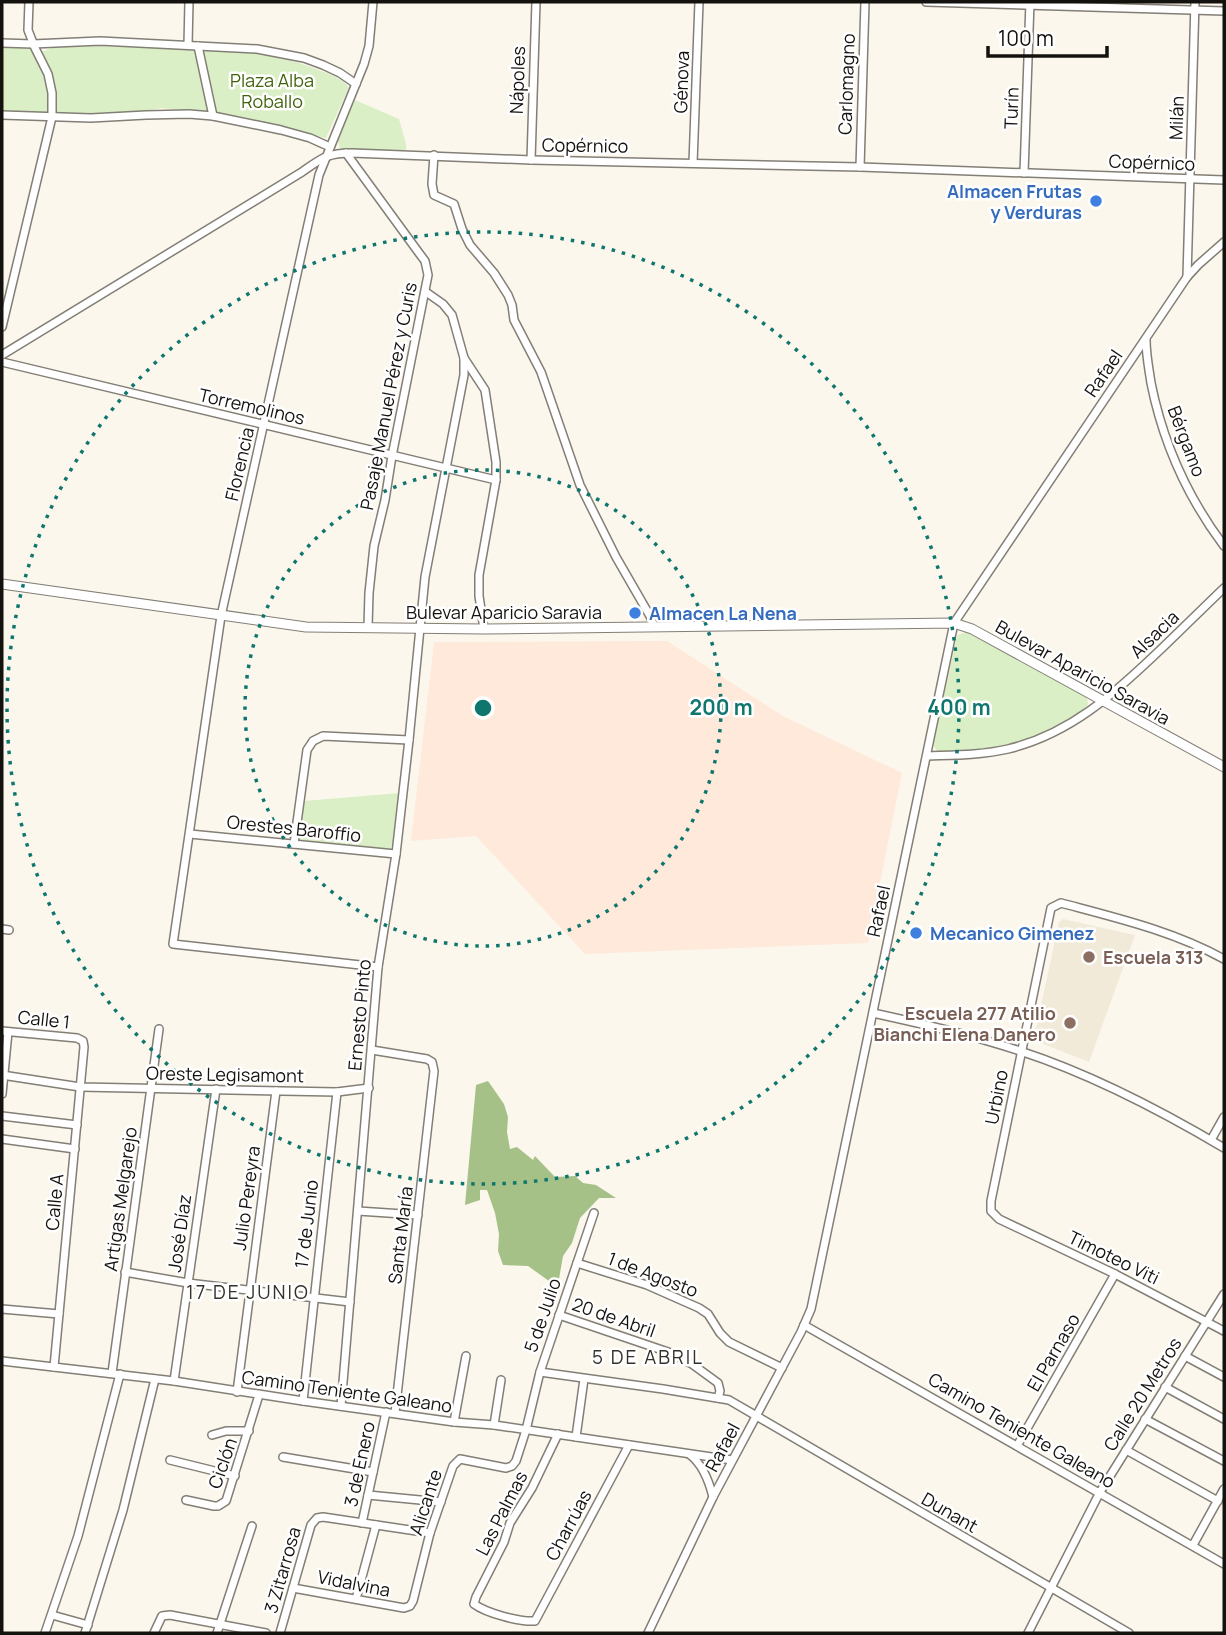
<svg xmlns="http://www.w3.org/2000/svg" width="1226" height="1635" viewBox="0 0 1226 1635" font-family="Manrope,sans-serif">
	<rect width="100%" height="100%" fill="#fcf7ed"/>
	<path fill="#ffe9db" d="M667 641 783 716 902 773 868 943 585 954 476 836 411 841 434 642Z"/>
	<path fill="#f2ead9" d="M1063 919 1135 935 1089 1062 1038 1042 1034 1037 1059 922Z"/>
	<g fill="#daefc5">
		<path d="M2 45C10 45 20 45 29 48 33 49 38 52 44 51 48 50 50 48 54 47 84 44 116 47 146 47 204 48 262 47 316 69 328 74 340 77 349 87L326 138 220 114 161 108 140 112 56 114 2 110Z"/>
		<path d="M355 100 399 119 406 144V150L346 151 340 148 337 138Z"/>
		<path d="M966 632 1083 694 1087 697 1088 705C1080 713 1070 719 1060 724 1022 745 984 750 941 752L937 751 933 745 956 640 958 635Z"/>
		<path d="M400 793 393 844 389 850 299 840 304 801Z"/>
	</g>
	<path fill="#a5c187" d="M488 1081 504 1104 508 1117 507 1132 510 1149 517 1147 533 1160 535 1156 555 1177 575 1176 583 1183 596 1185 616 1198H599L580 1218 572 1243 563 1256 559 1279 549 1281 528 1266 503 1265 498 1251 499 1234 495 1213 487 1190H480V1200L465 1205 476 1085Z"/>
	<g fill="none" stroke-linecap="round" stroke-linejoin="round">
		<defs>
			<g id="minor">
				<path d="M373 2 369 46 364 64 319 175 221 616 173 944 378 967"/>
				<path d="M926 2 1224 11"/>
				<path d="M2 43 33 44 100 41 257 49 304 58 323 65 340 73 356 84"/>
				<path d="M188 45 189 2"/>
				<path d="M198 46 213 116"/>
				<path d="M2 115 91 118 146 115 189 114 213 116 281 130 310 138 330 147"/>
				<path d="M346 153 419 253 425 261 428 275 392 456 385 500 374 546 369 593 368 627"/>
				<path d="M434 155 432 184 434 195 454 204 462 229 470 245 494 273 508 295 512 305 514 320 541 372 580 485 616 557 650 616 654 626"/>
				<path d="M531 160 536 2"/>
				<path d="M693 163 699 2"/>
				<path d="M860 167 865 2"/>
				<path d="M1024 173 1030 2"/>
				<path d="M1187 277 1195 2"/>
				<path d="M426 292 443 304 452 315 464 358 485 390 496 462V480L479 575V596L484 629"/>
				<path d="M2 327 52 117V93L48 74 35 48 28 30 29 2"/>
				<path d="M1146 340C1146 355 1149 369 1151 383 1163 443 1188 498 1224 546"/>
				<path d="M2 355 302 172C322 158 327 153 352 153L531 160 860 167 1224 180"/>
				<path d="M2 362 496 480"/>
				<path d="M928 756C954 755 982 755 1008 749 1070 734 1114 694 1159 651 1181 630 1202 609 1224 588"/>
				<path d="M190 834 396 854"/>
				<path d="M294 844 307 750 313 741 323 736 409 740"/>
				<path d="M2 929 9 930"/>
				<path d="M1224 959C1173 931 1117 918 1061 903L1051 908 991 1201V1211L999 1219 1115 1274 1224 1331"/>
				<path d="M873 1013C923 1024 972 1035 1020 1051 1091 1074 1160 1110 1224 1148"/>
				<path d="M2 1031 77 1038 83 1041 84 1047 54 1367"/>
				<path d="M372 1050 427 1059 432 1062 434 1071 395 1413"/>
				<path d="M2 1075 80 1087 337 1092 369 1088"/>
				<path d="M2 1094 8 1032"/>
				<path d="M2 1116 77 1125"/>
				<path d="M2 1139 75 1149"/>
				<path d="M1211 1140 1224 1117"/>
				<path d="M358 1211 418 1215"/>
				<path d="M577 1263 647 1285 699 1308 708 1314 720 1333 729 1342 782 1368"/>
				<path d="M125 1272 188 1283 350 1302"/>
				<path d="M2 1309 59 1314"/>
				<path d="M559 1315 671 1353 692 1364 718 1383 720 1391 718 1398"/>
				<path d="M804 1325 1224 1564"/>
				<path d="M1185 1356 1224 1377"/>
				<path d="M2 1361 174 1381 303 1401 454 1422 494 1425 732 1460"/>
				<path d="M540 1372 663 1389 729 1400 1129 1633"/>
				<path d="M112 1373 159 1029"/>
				<path d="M174 1381 216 1089"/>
				<path d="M1165 1387 1224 1419"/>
				<path d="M237 1392 276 1091"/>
				<path d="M303 1401 337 1092"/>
				<path d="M341 1406 378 967 396 854 409 740 425 577 464 375V358"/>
				<path d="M1145 1419 1224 1461"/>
				<path d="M454 1422 466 1356"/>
				<path d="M494 1425 501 1380"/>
				<path d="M558 1434 532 1488 510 1523 504 1542 476 1597 474 1604C486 1613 519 1622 535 1621L629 1445"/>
				<path d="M212 1435 226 1431H249"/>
				<path d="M576 1437 584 1379"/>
				<path d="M1017 1446 1115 1274"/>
				<path d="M1126 1450 1218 1501"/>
				<path d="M689 1454C703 1464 709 1481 713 1497"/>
				<path d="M283 1457 373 1472"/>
				<path d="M170 1460 235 1476"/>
				<path d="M368 1495 441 1502"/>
				<path d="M186 1500 214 1506H218L226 1501 259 1395"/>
				<path d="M362 1523 386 1412"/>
				<path d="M1193 1545 1224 1489"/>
				<path d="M293 1588 404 1608 410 1606 413 1601 430 1533 453 1466 460 1459 506 1468 512 1466 516 1461 526 1430 540 1372 594 1213"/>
				<path d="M356 1599 376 1525"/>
				<path d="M52 1615 88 1625"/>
				<path d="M45 1633 78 1536 120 1374"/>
				<path d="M85 1633 123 1510 155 1379"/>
				<path d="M154 1633 162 1616 170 1615 266 1633"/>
				<path d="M217 1633 252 1526"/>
				<path d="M280 1633 311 1525 317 1518 323 1517 430 1533"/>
				<path d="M648 1633 713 1497 801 1332 811 1309 954 623 1187 277 1198 265 1224 242"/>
				<path d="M1028 1633 1100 1492 1224 1294"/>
			</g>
			<path id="tertiary" d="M2 584 306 627 484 629 954 623 972 629 1224 767"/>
		</defs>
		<use href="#minor" stroke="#837e76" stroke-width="10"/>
		<use href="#tertiary" stroke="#837e76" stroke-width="11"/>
		<use href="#minor" stroke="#fff" stroke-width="7"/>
		<use href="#tertiary" stroke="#fff" stroke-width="9"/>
	</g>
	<g fill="none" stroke="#0f766e" stroke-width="3.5" stroke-dasharray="3.5 7">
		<circle cx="483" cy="708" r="238"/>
		<circle cx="483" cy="708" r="476"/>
	</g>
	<g fill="#3f7fe0" stroke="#fff" stroke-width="2.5">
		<circle cx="1096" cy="201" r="7"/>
		<circle cx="635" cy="613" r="7"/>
		<circle cx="916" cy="933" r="7"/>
	</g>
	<g fill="#8d6e63" stroke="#fff" stroke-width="2.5">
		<circle cx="1089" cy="957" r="7"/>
		<circle cx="1070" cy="1023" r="7"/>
	</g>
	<g text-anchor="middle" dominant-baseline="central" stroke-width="5" stroke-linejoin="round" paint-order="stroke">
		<g font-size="18" fill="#41630b" stroke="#fff">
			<text x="272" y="80">Plaza Alba<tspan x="272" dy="21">Roballo</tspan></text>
		</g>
		<g font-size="18" fill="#14120f" stroke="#fff">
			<text transform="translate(517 80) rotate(-88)">Nápoles</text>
			<text transform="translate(681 82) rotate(-88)">Génova</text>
			<text transform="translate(846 84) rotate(-88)">Carlomagno</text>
			<text transform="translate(1011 108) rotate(-88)">Turín</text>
			<text transform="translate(1176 118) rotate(-88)">Milán</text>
			<text transform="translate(585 145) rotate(1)">Copérnico</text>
			<text transform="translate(1152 162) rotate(2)">Copérnico</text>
			<text transform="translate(1103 373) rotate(-56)">Rafael</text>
			<text transform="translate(388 396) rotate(-79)">Pasaje Manuel Pérez y Curis</text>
			<text transform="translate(252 406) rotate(13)">Torremolinos</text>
			<text transform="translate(1187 441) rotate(69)">Bérgamo</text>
			<text transform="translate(239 464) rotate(-77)">Florencia</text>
			<text x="504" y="612">Bulevar Aparicio Saravia</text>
			<text transform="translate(1154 634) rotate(-44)">Alsacia</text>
			<text transform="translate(1083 672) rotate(29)">Bulevar Aparicio Saravia</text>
			<text transform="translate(294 828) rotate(6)">Orestes Baroffio</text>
			<text transform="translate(878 911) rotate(-78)">Rafael</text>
			<text transform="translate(359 1015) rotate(-85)">Ernesto Pinto</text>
			<text transform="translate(44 1019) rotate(6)">Calle 1</text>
			<text transform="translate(225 1074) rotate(1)">Oreste Legisamont</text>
			<text transform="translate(996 1097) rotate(-79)">Urbino</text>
			<text transform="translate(246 1198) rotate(-82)">Julio Pereyra</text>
			<text transform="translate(120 1199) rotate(-82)">Artigas Melgarejo</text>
			<text transform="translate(54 1202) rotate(-85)">Calle A</text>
			<text transform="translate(306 1224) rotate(-83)">17 de Junio</text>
			<text transform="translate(179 1233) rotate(-82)">José Díaz</text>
			<text transform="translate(400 1235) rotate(-83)">Santa María</text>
			<text transform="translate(1114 1257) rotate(26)">Timoteo Viti</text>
			<text transform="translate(653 1274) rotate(21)">1 de Agosto</text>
			<text transform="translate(542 1315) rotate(-71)">5 de Julio</text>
			<text transform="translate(614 1317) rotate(19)">20 de Abril</text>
			<text transform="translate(1053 1352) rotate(-60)">El Parnaso</text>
			<text transform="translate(347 1391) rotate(8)">Camino Teniente Galeano</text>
			<text transform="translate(1142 1394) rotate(-58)">Calle 20 Metros</text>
			<text transform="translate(1022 1430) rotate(30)">Camino Teniente Galeano</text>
			<text transform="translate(722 1447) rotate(-62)">Rafael</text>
			<text transform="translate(222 1463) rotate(-71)">Ciclón</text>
			<text transform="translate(359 1464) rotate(-78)">3 de Enero</text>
			<text transform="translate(425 1502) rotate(-72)">Alicante</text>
			<text transform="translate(950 1512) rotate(30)">Dunant</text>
			<text transform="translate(501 1513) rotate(-63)">Las Palmas</text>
			<text transform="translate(568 1525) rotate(-62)">Charrúas</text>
			<text transform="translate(282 1570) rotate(-74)">3 Zitarrosa</text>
			<text transform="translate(354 1583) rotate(11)">Vidalvina</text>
		</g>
		<g font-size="18" font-weight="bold" fill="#366cbe" stroke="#fff" text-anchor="start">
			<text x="1082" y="191" text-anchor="end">Almacen Frutas<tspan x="1082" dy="21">y Verduras</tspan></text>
			<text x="649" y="613">Almacen La Nena</text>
			<text x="930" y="933">Mecanico Gimenez</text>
		</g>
		<g font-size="18" font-weight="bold" fill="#785e54" stroke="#fff" text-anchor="start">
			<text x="1103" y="957">Escuela 313</text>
			<text x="1056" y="1013" text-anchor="end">Escuela 277 Atilio<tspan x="1056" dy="21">Bianchi Elena Danero</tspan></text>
		</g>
		<g font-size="19" letter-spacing="2" fill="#343129" stroke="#fff">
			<text x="248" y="1292">17 DE JUNIO</text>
			<text x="648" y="1357">5 DE ABRIL</text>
		</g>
	</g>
	<circle cx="483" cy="708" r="10" fill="#0f766e" stroke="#fff" stroke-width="3.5"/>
	<g font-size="21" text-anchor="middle" font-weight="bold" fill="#0f766e" stroke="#fff" stroke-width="5" stroke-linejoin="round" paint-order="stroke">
		<text x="721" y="715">200 m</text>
		<text x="959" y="715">400 m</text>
	</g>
	<rect width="1226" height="1635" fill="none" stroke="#14120f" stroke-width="7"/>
	<path d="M988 46v10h119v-10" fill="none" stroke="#14120f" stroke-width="3.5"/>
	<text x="998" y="46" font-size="21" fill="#14120f" stroke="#ffffff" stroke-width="5" paint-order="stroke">100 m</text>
</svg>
